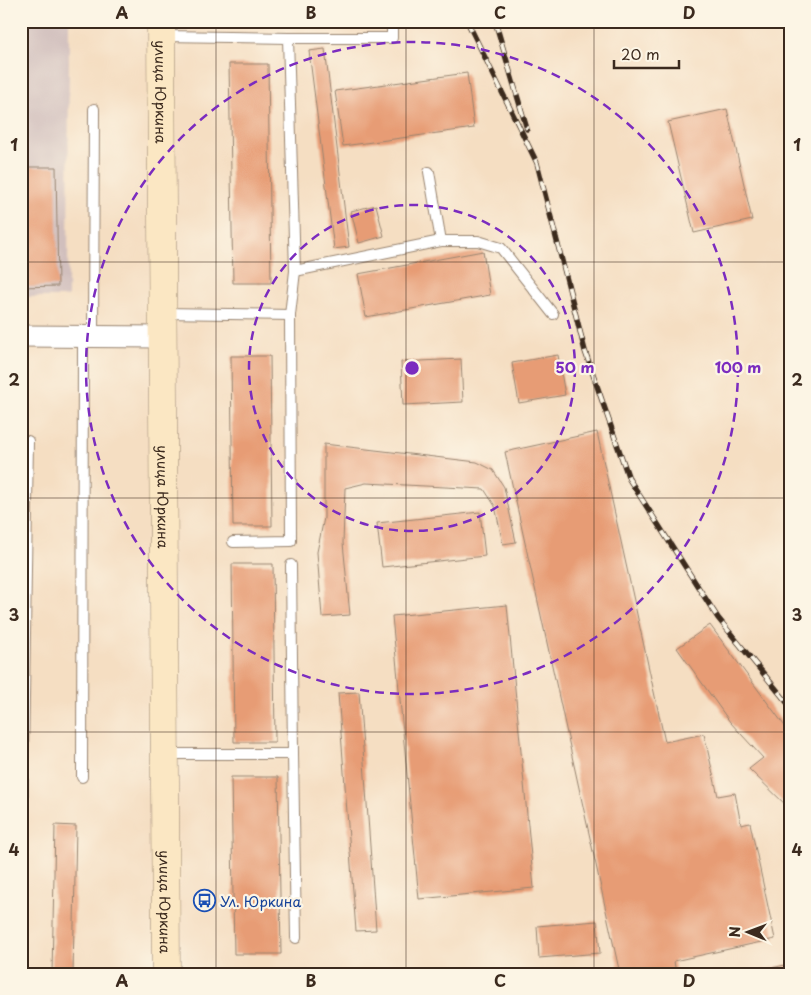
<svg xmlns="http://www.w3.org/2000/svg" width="811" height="995" viewBox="0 0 811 995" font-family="'Playpen Sans',sans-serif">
	<rect width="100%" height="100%" fill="#fcf5e5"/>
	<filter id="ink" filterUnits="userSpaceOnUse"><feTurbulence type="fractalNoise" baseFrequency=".02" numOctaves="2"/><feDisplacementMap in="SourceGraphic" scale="10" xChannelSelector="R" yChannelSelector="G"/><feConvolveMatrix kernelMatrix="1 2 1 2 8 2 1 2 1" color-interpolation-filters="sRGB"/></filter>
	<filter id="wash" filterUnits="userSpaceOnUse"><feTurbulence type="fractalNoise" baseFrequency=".0096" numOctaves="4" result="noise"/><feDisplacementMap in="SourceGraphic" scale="20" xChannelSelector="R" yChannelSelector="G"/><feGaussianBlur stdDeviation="1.12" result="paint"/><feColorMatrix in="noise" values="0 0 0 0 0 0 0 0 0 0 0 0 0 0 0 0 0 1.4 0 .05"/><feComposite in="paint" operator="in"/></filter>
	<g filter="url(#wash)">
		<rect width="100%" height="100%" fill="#f5dec2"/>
		<path fill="#d1bfbd" d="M21 21H69L68 297H21Z"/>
		<g id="blocks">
			<g fill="#e79c74">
				<path d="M325 49 349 247 334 249 309 51Z"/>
				<path d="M229 64H268L271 283H233Z"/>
				<path d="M467 73 474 128 343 146 335 91Z"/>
				<path d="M727 109 752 220 694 233 668 122Z"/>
				<path d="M21 167H56L58 286 21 287Z"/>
				<path d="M376 205 384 236 359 243 351 211Z"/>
				<path d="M483 251 490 295 366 317 358 274Z"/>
				<path d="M558 355 565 395 519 403 512 363Z"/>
				<path d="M231 356H270L272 526H233Z"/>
				<path d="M461 359 463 402 403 405 401 362Z"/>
				<path d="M597 432 665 742 704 734 718 796 735 793 741 825 750 823 775 939 674 961 676 974H620L505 452Z"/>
				<path d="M324 444 477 462 493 470 504 487 516 542 503 544 495 506 484 489 366 483 345 488 343 543 350 615 322 617 317 552 324 518Z"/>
				<path d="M480 512 485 556 382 567 377 523Z"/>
				<path d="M232 564H273L275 742H234Z"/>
				<path d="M507 605 534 888 419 899 392 616Z"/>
				<path d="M710 625 790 733V809L749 769 763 758 730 722 677 648Z"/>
				<path d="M359 692 376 930 356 931 338 693Z"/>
				<path d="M231 777H278L281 954H234Z"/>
				<path d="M55 825 76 826 73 974H52Z"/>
				<path d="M597 921 600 953 539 958 537 926Z"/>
				<path d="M790 964V974H748V973Z"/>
			</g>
		</g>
	</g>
	<g filter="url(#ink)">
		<use href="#blocks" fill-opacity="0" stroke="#988470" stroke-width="1"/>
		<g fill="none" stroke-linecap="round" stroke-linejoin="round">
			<defs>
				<g id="lane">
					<path d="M163 36 288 38 295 271 290 315 291 541 233 542"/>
					<path d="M288 38H392V21"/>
					<path d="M441 241H478L501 248 553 314"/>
					<path d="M295 271 441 241 429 172"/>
					<path d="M163 313 290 315"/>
					<path d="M93 337 94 109"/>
					<path d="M166 754H293L291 565"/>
					<path d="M293 754 296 938"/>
					<path d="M82 777 83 337"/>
					<path d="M21 890 28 441"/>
				</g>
				<path id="street" d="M21 336 162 337"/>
				<g id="secondary">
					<path id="s1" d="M161 21 166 974"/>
				</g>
			</defs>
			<use href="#lane" stroke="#988470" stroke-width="12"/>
			<use href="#street" stroke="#988470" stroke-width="23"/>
			<use href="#secondary" stroke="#988470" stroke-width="29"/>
			<use href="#lane" stroke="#fff" stroke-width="10"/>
			<use href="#street" stroke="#fff" stroke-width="21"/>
			<use href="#secondary" stroke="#fbe7c3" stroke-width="28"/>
			<defs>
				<g id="rail">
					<path d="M467 21 537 163 585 351 629 479 718 618 790 706"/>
					<path d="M495 21 527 129"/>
				</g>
			</defs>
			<use href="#rail" stroke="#3b2a1e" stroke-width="5.5"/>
			<use href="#rail" stroke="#fcf5e5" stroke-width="4" stroke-dasharray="11" stroke-linecap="butt"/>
		</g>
	</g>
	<path fill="none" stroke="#3b2a1e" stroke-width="1" stroke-opacity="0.55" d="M216 21V974M406 21V974M594 21V974M21 262H790M21 498H790M21 732H790"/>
	<g fill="none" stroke="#7b2cbf" stroke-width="2.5" stroke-dasharray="9 6">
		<circle cx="412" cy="368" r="163"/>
		<circle cx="412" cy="368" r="326"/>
	</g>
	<defs>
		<symbol id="bus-ring" viewBox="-11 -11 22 22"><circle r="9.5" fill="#fcf5e5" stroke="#1a4fb4" stroke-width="1.5"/><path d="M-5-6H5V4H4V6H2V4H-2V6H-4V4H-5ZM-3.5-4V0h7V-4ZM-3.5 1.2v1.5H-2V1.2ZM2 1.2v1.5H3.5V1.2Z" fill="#1a4fb4"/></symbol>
	</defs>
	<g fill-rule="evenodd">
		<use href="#bus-ring" x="192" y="888" width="25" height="25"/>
	</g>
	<g text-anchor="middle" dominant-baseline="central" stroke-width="4.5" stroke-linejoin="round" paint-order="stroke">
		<g font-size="14" fill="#3b2a1e" stroke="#fcf5e5">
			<text stroke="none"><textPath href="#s1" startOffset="71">улица Юркина</textPath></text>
			<text stroke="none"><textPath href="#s1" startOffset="476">улица Юркина</textPath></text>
			<text stroke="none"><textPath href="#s1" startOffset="881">улица Юркина</textPath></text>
		</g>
		<g font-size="14" fill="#164399" stroke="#fcf5e5" text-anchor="start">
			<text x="220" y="901">Ул. Юркина</text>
		</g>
	</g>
	<circle cx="412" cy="368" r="8" fill="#7b2cbf" stroke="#fcf5e5" stroke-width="2.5"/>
	<g font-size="15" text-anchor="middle" font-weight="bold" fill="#7b2cbf" stroke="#fcf5e5" stroke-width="4.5" stroke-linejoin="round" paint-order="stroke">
		<text x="575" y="373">50 m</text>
		<text x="738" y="373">100 m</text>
	</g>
	<rect width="811" height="995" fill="none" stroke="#fcf5e5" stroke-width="55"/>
	<g transform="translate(748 932) rotate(271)" stroke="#fcf5e5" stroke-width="4" paint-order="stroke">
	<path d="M0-4L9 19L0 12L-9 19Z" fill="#3b2a1e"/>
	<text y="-8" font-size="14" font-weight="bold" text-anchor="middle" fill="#3b2a1e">N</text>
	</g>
	<path d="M614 60v8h65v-8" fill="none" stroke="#3b2a1e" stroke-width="2.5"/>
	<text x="621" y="60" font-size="15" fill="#3b2a1e" stroke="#fcf5e5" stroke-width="4" paint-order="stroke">20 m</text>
	<rect x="28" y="28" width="756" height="940" fill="none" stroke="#3b2a1e" stroke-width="2"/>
	<g font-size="16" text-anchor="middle" font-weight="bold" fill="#3b2a1e">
		<text x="122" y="19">A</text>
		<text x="311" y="19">B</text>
		<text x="500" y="19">C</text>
		<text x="689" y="19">D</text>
		<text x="14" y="151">1</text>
		<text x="797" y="151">1</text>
		<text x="14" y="386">2</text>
		<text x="797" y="386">2</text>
		<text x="14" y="621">3</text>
		<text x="797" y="621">3</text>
		<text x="14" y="856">4</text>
		<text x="797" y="856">4</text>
		<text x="122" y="987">A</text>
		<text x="311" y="987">B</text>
		<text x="500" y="987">C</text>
		<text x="689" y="987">D</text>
	</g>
</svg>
